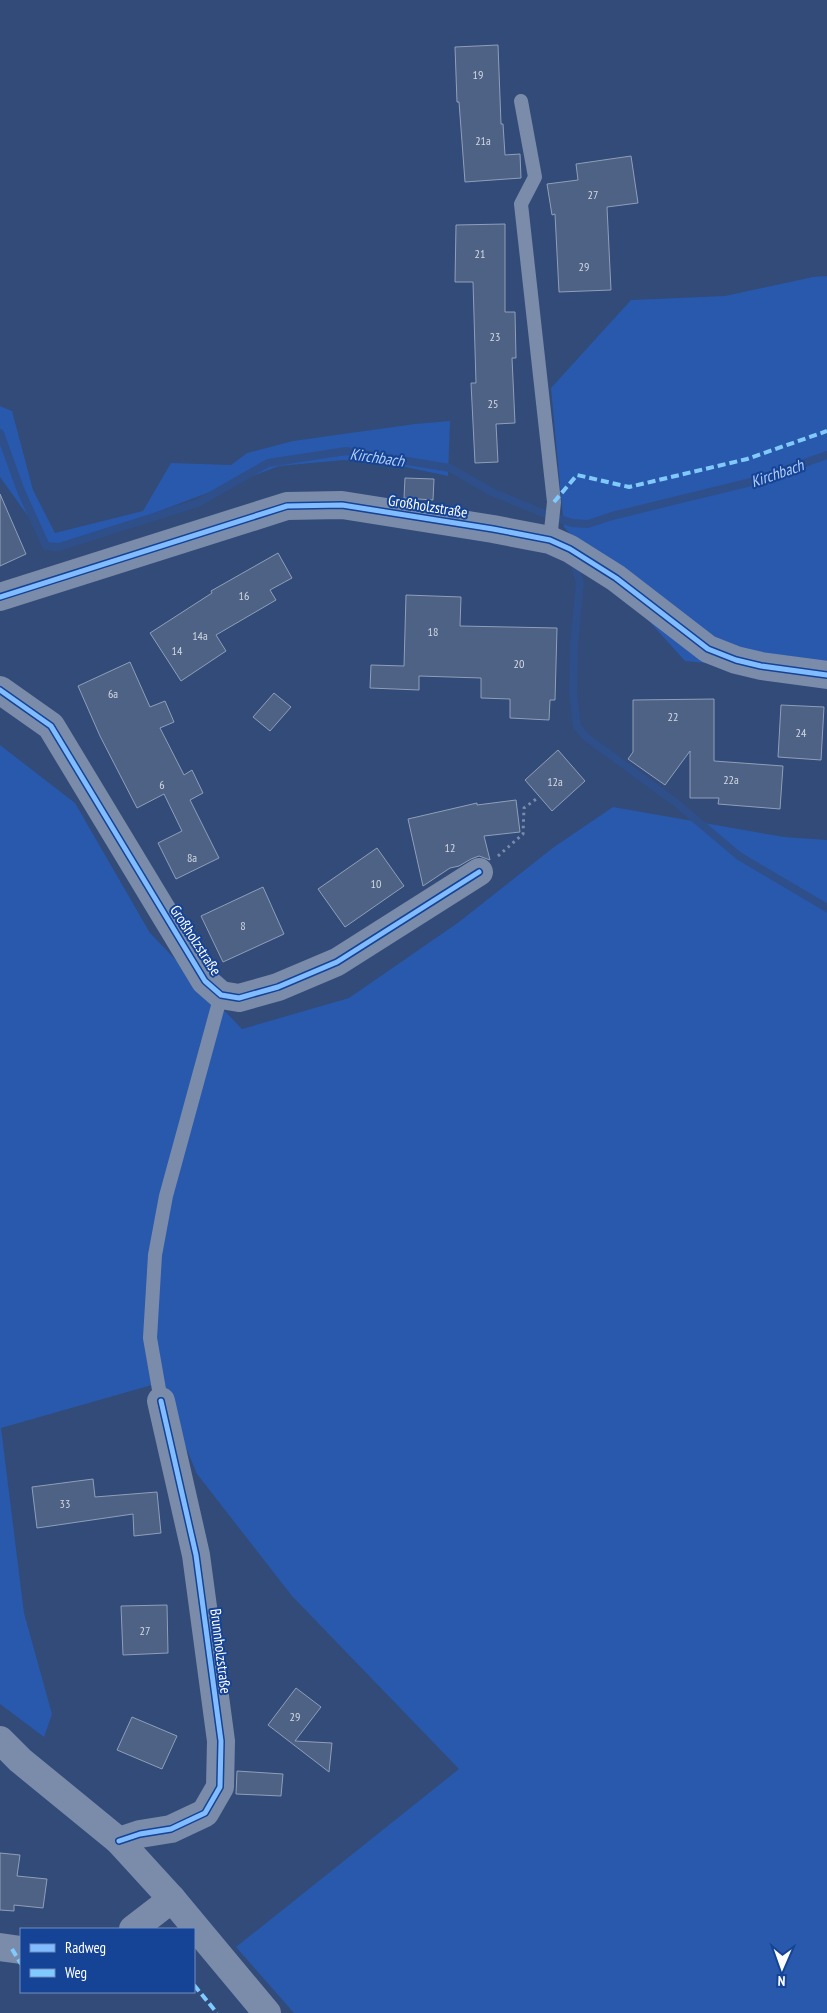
<svg xmlns="http://www.w3.org/2000/svg" width="827" height="2013" viewBox="0 0 827 2013" font-family="'PT Sans Narrow',sans-serif">
	<rect width="100%" height="100%" fill="#324b78"/>
	<g fill="#2959ac">
		<path d="M827 276V675L685 661 564 527 551 388 631 300 725 296 813 277Z"/>
		<path d="M0 406 12 411 33 490 55 533 143 511 171 463 231 465 247 453 293 441 415 424 450 421 448 476 401 466 344 460 279 466 53 551 0 477Z"/>
		<path d="M0 745 75 803 150 933 242 1029 349 998 459 922 554 847 613 807 784 837 827 840V2013H294L236 1947 459 1769 292 1596 197 1474 159 1383 1 1428 24 1613 52 1714 44 1737 0 1704Z"/>
	</g>
	<g fill="none" stroke-linecap="round" stroke-linejoin="round">
		<g stroke="#2f4f8b" stroke-width="8">
			<path d="M0 433 21 491 46 546 59 547 198 503 268 463 346 451 450 468 492 492 543 513 572 523 588 524 612 516 751 482 827 455"/>
			<path d="M576 569 580 583 574 644 573 693 577 726 586 737 675 802 739 856 827 908"/>
		</g>
	</g>
	<g fill="#4e6286" stroke="#909fb8">
		<path d="M498 45 501 124H503L505 155 520 154 521 178 465 182 459 102H457L455 47Z"/>
		<path d="M631 156 638 203 607 207 611 290 559 292 555 214 552 215 547 184 578 180 576 164Z"/>
		<path d="M505 224V312H515L516 358H512L515 423 496 424 498 462 475 463 471 383H476L473 282H455L456 225Z"/>
		<path d="M405 478 434 479 433 500 404 498Z"/>
		<path d="M0 494 26 554 0 566Z"/>
		<path d="M278 553 292 578 270 590 276 600 216 635 226 651 181 681 150 633 212 593 211 591Z"/>
		<path d="M406 595 461 597 460 626 557 628 555 700H550L549 720 510 718V699L481 698V678L419 676V690L370 688 371 665 404 666Z"/>
		<path d="M130 662 150 707 165 701 174 722 160 728 184 775 192 770 203 793 190 800 219 858 176 879 158 843 182 831 164 794 137 808 100 736 78 686Z"/>
		<path d="M274 693 291 707 270 731 253 717Z"/>
		<path d="M714 699V761L783 766 780 809 718 804 719 798H690V751L665 785 628 759 633 752V700Z"/>
		<path d="M781 705 824 707 821 760 778 757Z"/>
		<path d="M558 750 585 781 552 811 525 780Z"/>
		<path d="M516 800 520 832 484 836 490 860 479 856 471 859 459 866 450 868 423 886 408 819 477 803V805Z"/>
		<path d="M377 848 404 886 345 927 318 889Z"/>
		<path d="M263 887 284 934 223 962 201 916Z"/>
		<path d="M93 1479 95 1497 157 1492 161 1533 134 1536 133 1514 37 1528 32 1487Z"/>
		<path d="M167 1605 168 1653 123 1655 121 1606Z"/>
		<path d="M296 1688 321 1707 295 1741 332 1743 329 1772 268 1725Z"/>
		<path d="M132 1717 177 1736 162 1769 117 1750Z"/>
		<path d="M237 1771 283 1774 281 1796 236 1794Z"/>
		<path d="M0 1853 20 1855 17 1876 47 1879 43 1908 14 1905V1911L0 1910Z"/>
	</g>
	<g fill="none" stroke-linecap="round" stroke-linejoin="round">
		<path stroke="#7b8cab" stroke-width="3" stroke-dasharray="2.5 4" stroke-linecap="butt" d="M498 856 523 834 524 808 539 797"/>
		<g stroke="#7b8cab" stroke-width="14">
			<path d="M521 101 535 177 521 204 554 502 550 540"/>
			<path d="M161 1401 150 1338 155 1255 166 1196 221 995"/>
		</g>
		<g stroke="#7b8cab" stroke-width="28">
			<path d="M0 597 287 506 342 505 493 529 550 540 570 549 616 578 708 649 736 660 761 666 827 675"/>
			<path d="M0 690 51 726 205 981 221 995 239 998 278 987 337 962 479 872"/>
			<path d="M0 1740 20 1760 119 1841 172 1899 267 2013"/>
			<path d="M119 1841 140 1834 171 1829 205 1813 220 1787 221 1741 196 1555 161 1401"/>
			<path d="M133 1929 172 1899"/>
			<path d="M0 1947 21 1950"/>
		</g>
		<g stroke="#80caff" stroke-width="4" stroke-dasharray="8 4" stroke-linecap="butt">
			<path d="M554 502 577 475 629 487 747 459 827 431"/>
			<path d="M12 1949 21 1964"/>
			<path d="M194 1985 217 2013"/>
		</g>
		<defs>
			<g id="cycleway">
				<path d="M0 597 287 506 342 505 493 529 550 540 570 549 616 578 708 649 736 660 761 666 827 675"/>
				<path d="M0 690 51 726 205 981 221 995 239 998 278 987 337 962 479 872"/>
				<path d="M119 1841 140 1834 171 1829 205 1813 220 1787 221 1741 196 1555 161 1401"/>
			</g>
		</defs>
		<use href="#cycleway" stroke="#154395" stroke-width="8"/>
		<use href="#cycleway" stroke="#80bcff" stroke-width="5"/>
	</g>
	<g text-anchor="middle" dominant-baseline="central" stroke-width="4" stroke-linejoin="round" paint-order="stroke">
		<g font-size="12" fill="#d3d8e1">
			<text x="478" y="74">19</text>
			<text x="483" y="140">21a</text>
			<text x="593" y="194">27</text>
			<text x="480" y="253">21</text>
			<text x="584" y="266">29</text>
			<text x="495" y="336">23</text>
			<text x="493" y="403">25</text>
			<text x="244" y="595">16</text>
			<text x="433" y="631">18</text>
			<text x="200" y="635">14a</text>
			<text x="177" y="650">14</text>
			<text x="519" y="663">20</text>
			<text x="113" y="693">6a</text>
			<text x="673" y="716">22</text>
			<text x="801" y="732">24</text>
			<text x="731" y="779">22a</text>
			<text x="555" y="781">12a</text>
			<text x="162" y="784">6</text>
			<text x="450" y="847">12</text>
			<text x="192" y="857">8a</text>
			<text x="376" y="883">10</text>
			<text x="243" y="925">8</text>
			<text x="65" y="1503">33</text>
			<text x="145" y="1630">27</text>
			<text x="295" y="1716">29</text>
		</g>
		<g font-size="15" fill="#fff" stroke="#154395">
			<text transform="translate(428 506) rotate(9)">Großholzstraße</text>
			<text transform="translate(196 940) rotate(57)">Großholzstraße</text>
			<text transform="translate(221 1651) rotate(83)">Brunnholzstraße</text>
		</g>
		<g font-size="16" font-style="italic" fill="#b2cdf8" stroke="#154395">
			<text transform="translate(377 457) rotate(8)">Kirchbach</text>
			<text transform="translate(777 473) rotate(-19)">Kirchbach</text>
		</g>
	</g>
	<rect x="20" y="1928" width="175" height="65" fill="#154395" stroke="#738ebf"/>
	<rect x="30" y="1944" width="25" height="8" fill="#80bcff" stroke="#738ebf"/>
	<text x="65" y="1953" font-size="15" fill="#ffffff">Radweg</text>
	<rect x="30" y="1969" width="25" height="8" fill="#80caff" stroke="#738ebf"/>
	<text x="65" y="1978" font-size="15" fill="#ffffff">Weg</text>
	<g transform="translate(782 1968) rotate(182)" stroke="#154395" stroke-width="4" paint-order="stroke">
	<path d="M0-4L9 19L0 12L-9 19Z" fill="#ffffff"/>
	<text y="-8" font-size="14" font-weight="bold" text-anchor="middle" fill="#ffffff">N</text>
	</g>
</svg>
